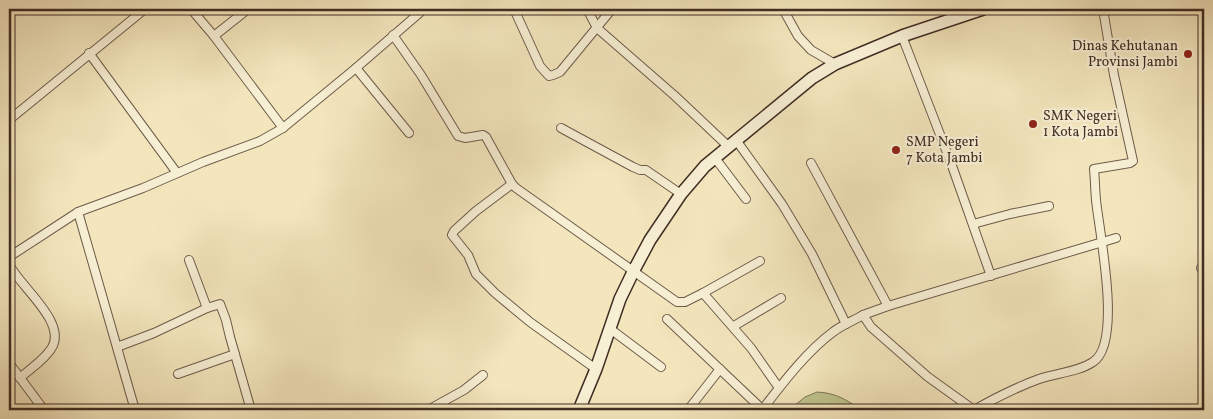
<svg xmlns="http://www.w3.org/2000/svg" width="1213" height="419" viewBox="0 0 1213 419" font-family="Vollkorn,serif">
	<rect width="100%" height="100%" fill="#f3e6bd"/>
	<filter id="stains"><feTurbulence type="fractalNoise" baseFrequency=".004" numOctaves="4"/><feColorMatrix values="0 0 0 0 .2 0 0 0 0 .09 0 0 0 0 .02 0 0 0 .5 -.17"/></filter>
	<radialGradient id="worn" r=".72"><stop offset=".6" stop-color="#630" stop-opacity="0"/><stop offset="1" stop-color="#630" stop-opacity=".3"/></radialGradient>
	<path fill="#bfc48e" stroke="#807859" d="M817 392C837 393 846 400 862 410H789L805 397Z"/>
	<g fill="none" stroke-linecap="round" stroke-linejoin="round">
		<defs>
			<g id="street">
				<path d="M191 9 214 36 283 128"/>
				<path d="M514 9 540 66 549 76 553 75 560 72 612 9"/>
				<path d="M587 9 597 28 675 96 729 147"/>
				<path d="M783 9 798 36 811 50 835 64"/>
				<path d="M393 35 421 75 458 136 465 138 483 135 486 137 512 184 516 188 677 302H685L703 293 751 348 779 388"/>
				<path d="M214 36 248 9"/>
				<path d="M902 36 951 163 991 276"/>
				<path d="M89 53 177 173"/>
				<path d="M356 68 409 133"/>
				<path d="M9 120 145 9"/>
				<path d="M561 128 633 167 640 170H646L681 194"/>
				<path d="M736 140 782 204 812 254 846 324"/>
				<path d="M715 158 746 199"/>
				<path d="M811 163 888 306"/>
				<path d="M512 184 476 211 454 231 452 235 468 255 476 274 495 293 530 322 596 369"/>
				<path d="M78 212 135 410"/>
				<path d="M973 224 1010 214 1049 206"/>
				<path d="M9 259 12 255 78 212 143 188 203 162 260 141 283 128 356 68 424 9"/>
				<path d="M189 260 207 308"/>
				<path d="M9 264C19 286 69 323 51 349 44 360 30 369 20 378"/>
				<path d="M1201 268H1204"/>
				<path d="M703 293 760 261"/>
				<path d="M667 319 763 410"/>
				<path d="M734 326 781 298"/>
				<path d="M609 328 661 367"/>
				<path d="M117 347 154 333 207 308 220 304 226 320 230 337 251 410"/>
				<path d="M9 363 44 410"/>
				<path d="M178 374 235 354"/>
				<path d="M9 408 23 410"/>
				<path d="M428 410 464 390 483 375"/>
				<path d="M688 410 720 369"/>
				<path d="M762 410C782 384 806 352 833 332 842 325 853 321 863 315"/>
				<path d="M974 410C995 398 1017 387 1039 379 1057 373 1078 372 1093 362 1123 343 1099 231 1096 200 1095 189 1095 179 1094 169L1130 163 1133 161 1114 75 1103 9"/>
				<path d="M974 410 928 377 871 327 863 315 888 306 1116 238"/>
				<path d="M1199 410 1204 409"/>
			</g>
			<path id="secondary" d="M579 410 596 369 620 299 634 270 650 240 681 194 705 166 812 78 835 64 902 36 983 9"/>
		</defs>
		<use href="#street" stroke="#6e5b4a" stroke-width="10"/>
		<use href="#secondary" stroke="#412d24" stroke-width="14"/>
		<use href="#street" stroke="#f7efd4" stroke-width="8"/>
		<use href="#secondary" stroke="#f7efd4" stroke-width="11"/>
	</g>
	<g fill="#8f2418" stroke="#f7efd4" stroke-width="2">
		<circle cx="1188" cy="54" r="5"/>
		<circle cx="1033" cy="124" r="5"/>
		<circle cx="896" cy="150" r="5"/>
	</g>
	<g text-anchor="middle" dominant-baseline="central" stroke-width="4.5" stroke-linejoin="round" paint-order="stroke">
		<g font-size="14" fill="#412d24" stroke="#f7efd4" text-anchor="start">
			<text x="1178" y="46" text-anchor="end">Dinas Kehutanan<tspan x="1178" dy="16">Provinsi Jambi</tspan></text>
			<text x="1043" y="116">SMK Negeri<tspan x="1043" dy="16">1 Kota Jambi</tspan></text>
			<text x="906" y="142">SMP Negeri<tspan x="906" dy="16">7 Kota Jambi</tspan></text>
		</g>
	</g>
	<rect width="1213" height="419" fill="none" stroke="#f3e6bd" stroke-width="30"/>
	<rect x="10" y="10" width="1193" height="399" fill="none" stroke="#412d24" stroke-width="2.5"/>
	<rect x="15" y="15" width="1183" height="389" fill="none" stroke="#412d24"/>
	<rect width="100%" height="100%" filter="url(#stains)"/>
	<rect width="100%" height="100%" fill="url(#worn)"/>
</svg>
